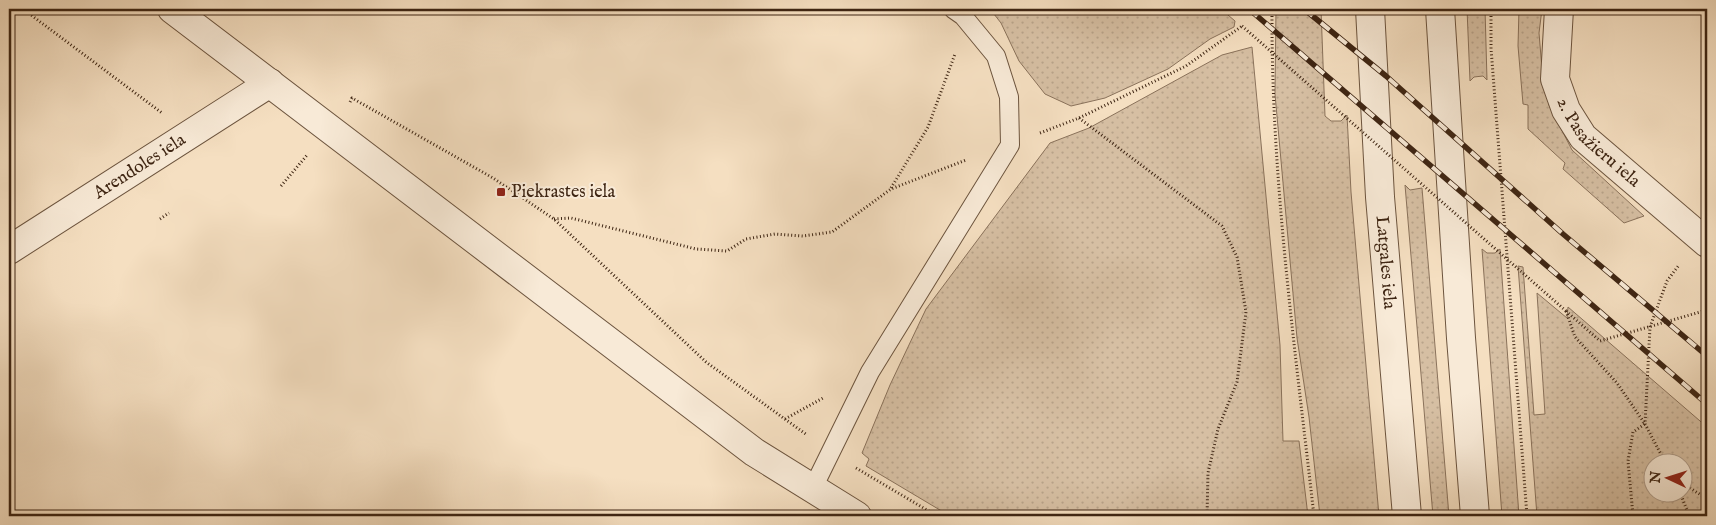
<svg xmlns="http://www.w3.org/2000/svg" width="1716" height="525" viewBox="0 0 1716 525" font-family="'IM FELL English',serif">
	<defs>
		<pattern id="grass-dots" width="8" height="8" patternUnits="userSpaceOnUse" patternTransform="scale(1.25)"><rect width="8" height="8" fill="#d6bfa3"/><path d="M2 2h.1M6 6h.1" fill="none" stroke="#b9a48b" stroke-width="1.8" stroke-linecap="round"/></pattern>
	</defs>
	<rect width="100%" height="100%" fill="#f5dfc1"/>
	<filter id="stains"><feTurbulence type="fractalNoise" baseFrequency=".004" numOctaves="4"/><feColorMatrix values="0 0 0 0 .2 0 0 0 0 .09 0 0 0 0 .02 0 0 0 .5 -.17"/></filter>
	<radialGradient id="worn" r=".72"><stop offset=".6" stop-color="#630" stop-opacity="0"/><stop offset="1" stop-color="#630" stop-opacity=".3"/></radialGradient>
	<g fill="url(#grass-dots)" stroke="#8a725b" fill-rule="evenodd">
		<path d="M990 9H1221L1235 21 1234 27 1210 39 1168 69 1105 98 1071 106 1045 94 1019 61 1001 23Z"/>
		<path d="M1276 9H1321L1325 116 1331 121H1341L1347 115 1351 192 1379 516H1320L1309 417 1297 338 1275 94Z"/>
		<path d="M1467 9H1485L1487 80 1483 76 1474 77 1470 81Z"/>
		<path d="M1519 9H1542L1539 33 1542 69 1549 105 1572 150 1644 216 1624 223 1563 169 1565 163 1528 129V105L1523 104 1518 46Z"/>
		<path d="M1252 47 1280 345 1283 441H1299L1308 516H950L866 466 869 459 862 453 890 385 926 309 1050 143 1089 128 1222 55Z"/>
		<path d="M1405 185 1410 190 1422 188 1449 516H1433Z"/>
		<path d="M1482 249 1487 253H1495L1500 249 1519 516H1502Z"/>
		<path d="M1518 266 1523 267 1534 415 1545 414 1537 293 1567 318 1568 307 1707 427V516H1537ZM1654 462H1684V492H1654Z"/>
	</g>
	<g fill="none" stroke-linecap="round" stroke-linejoin="round">
		<defs>
			<path id="service" d="M812 490 870 372 1010 145 1009 97 996 56 963 16 953 9"/>
			<g id="minor">
				<path d="M172 9 754 452 857 516"/>
				<path id="s1" d="M1559 9 1555 79 1566 110 1583 137 1707 243"/>
				<path id="s2" d="M9 250 270 83"/>
			</g>
			<g id="tertiary">
				<path id="s3" d="M1370 9 1380 197 1407 516"/>
				<path d="M1440 9 1461 338 1475 516"/>
			</g>
		</defs>
		<use href="#service" stroke="#6c543e" stroke-width="20"/>
		<use href="#minor" stroke="#6c543e" stroke-width="30"/>
		<use href="#tertiary" stroke="#6c543e" stroke-width="30"/>
		<g stroke="#3e2513" stroke-width="3" stroke-dasharray="1 2.5" stroke-linecap="butt">
			<path d="M23 9 162 113"/>
			<path d="M1272 9C1271 178 1295 348 1314 516"/>
			<path d="M1491 9V48L1527 516"/>
			<path d="M350 102 352 98 493 178 554 219 706 362 807 435"/>
			<path d="M1079 118 1222 226 1237 257 1246 312 1237 382 1218 429 1208 473 1207 516"/>
			<path d="M1040 133 1079 118 1186 66 1242 26"/>
			<path d="M281 186 308 154"/>
			<path d="M891 188 928 127 955 54"/>
			<path d="M160 219 169 213"/>
			<path d="M554 219 571 218 696 249 727 251 746 239 775 234 803 236 832 232 891 189 966 160"/>
			<path d="M1566 311 1575 337 1617 383 1645 424 1633 432 1628 461 1633 516"/>
			<path d="M1566 311 1600 341 1707 310"/>
			<path d="M785 419 823 398"/>
			<path d="M1665 462 1645 424 1650 327 1667 281 1679 265"/>
			<path d="M856 468 937 516"/>
			<path d="M1684 484 1707 499"/>
			<path d="M1680 492 1689 516"/>
		</g>
		<use href="#service" stroke="#f8ead7" stroke-width="18"/>
		<use href="#minor" stroke="#f8ead7" stroke-width="28"/>
		<use href="#tertiary" stroke="#f8ead7" stroke-width="28"/>
		<defs>
			<g id="rail">
				<path d="M1249 9 1707 404"/>
				<path d="M1304 9 1386 76 1563 234 1707 356"/>
			</g>
		</defs>
		<use href="#rail" stroke="#3e2513" stroke-width="5.5"/>
		<use href="#rail" stroke="#f8ead7" stroke-width="4" stroke-dasharray="11" stroke-linecap="butt"/>
		<path stroke="#3e2513" stroke-width="3" stroke-dasharray="1 2.5" stroke-linecap="butt" d="M1242 26 1566 311"/>
	</g>
	<rect fill="#8f2418" stroke="#f8ead7" stroke-width="2" x="496" y="187" width="10" height="10" rx="2.5"/>
	<g text-anchor="middle" dominant-baseline="central" stroke-width="4" stroke-linejoin="round" paint-order="stroke">
		<g font-size="18" fill="#3e2513" stroke="#f8ead7">
			<text stroke="none"><textPath href="#s1" startOffset="149">2. Pasažieru iela</textPath></text>
			<text stroke="none"><textPath href="#s2" startOffset="155">Arendoles iela</textPath></text>
			<text stroke="none"><textPath href="#s3" startOffset="254">Latgales iela</textPath></text>
		</g>
		<g font-size="18" fill="#3e2513" stroke="#f8ead7" text-anchor="start">
			<text x="511" y="192">Piekrastes iela</text>
		</g>
	</g>
	<rect width="1716" height="525" fill="none" stroke="#f5dfc1" stroke-width="30"/>
	<rect x="10" y="10" width="1696" height="505" fill="none" stroke="#3e2513" stroke-width="2.5"/>
	<rect x="15" y="15" width="1686" height="495" fill="none" stroke="#3e2513"/>
	<g transform="translate(1668 478) rotate(274)"><circle r="24" fill="#f8ead7" stroke="#ae9b89"/>
	<path d="M0-4L9 19L0 12L-9 19Z" fill="#8f2418"/>
	<text y="-8" font-size="14" font-weight="bold" text-anchor="middle" fill="#3e2513">N</text>
	</g>
	<rect width="100%" height="100%" filter="url(#stains)"/>
	<rect width="100%" height="100%" fill="url(#worn)"/>
</svg>
